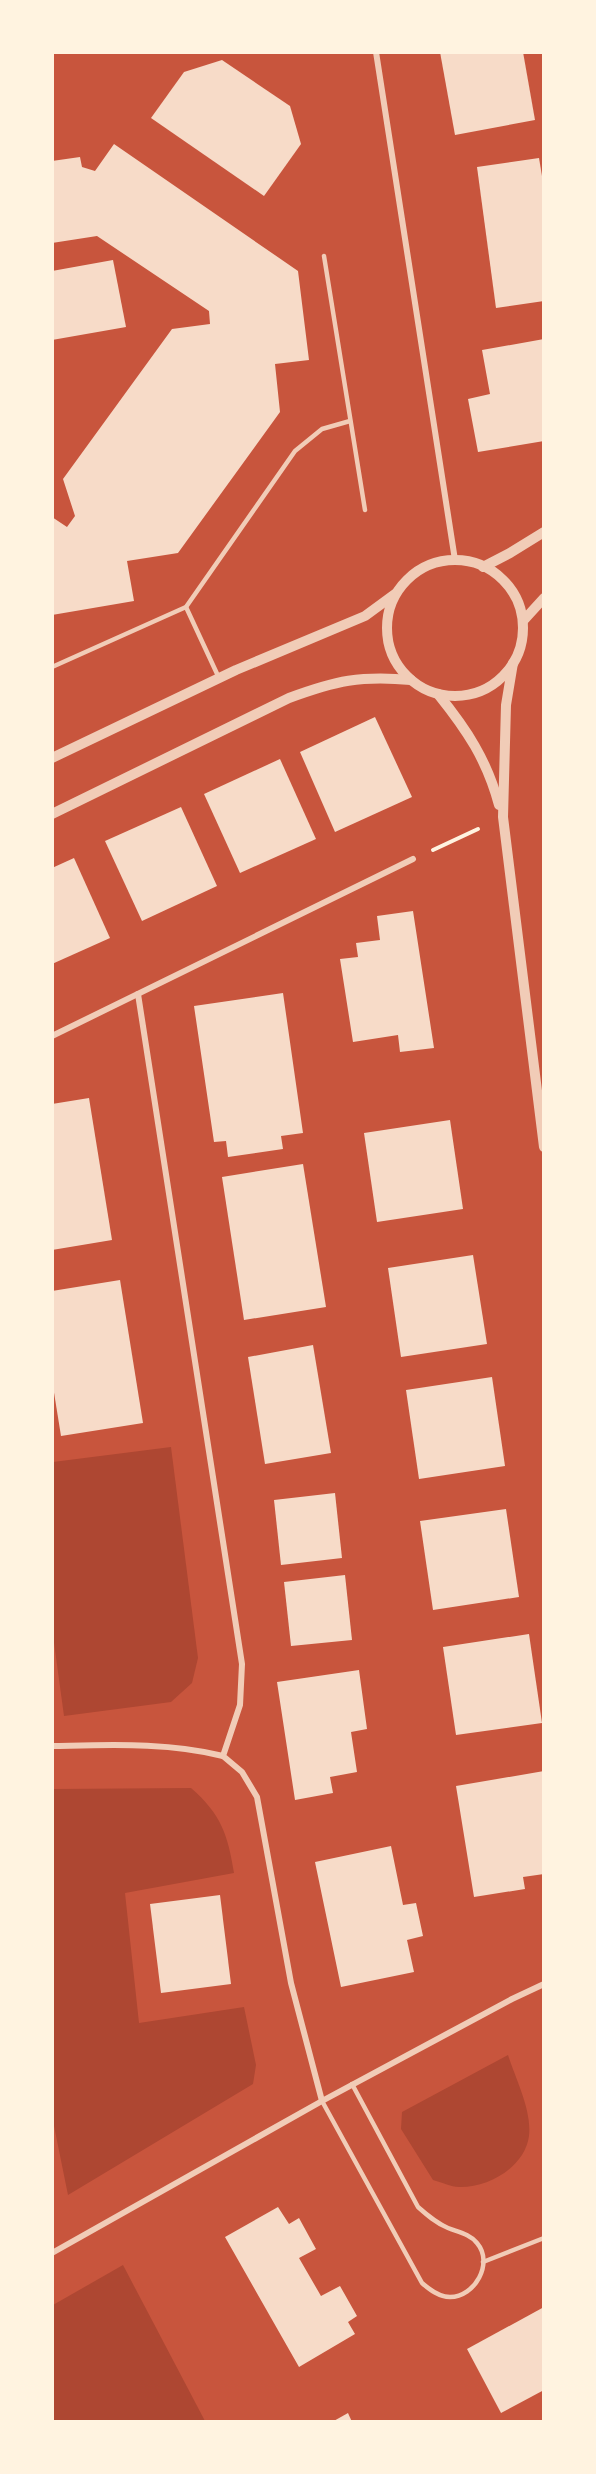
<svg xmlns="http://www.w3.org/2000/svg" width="596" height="2474" viewBox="0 0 596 2474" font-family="'Asap Condensed',sans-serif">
	<rect width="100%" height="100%" fill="#c8553d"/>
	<g fill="#ae4732">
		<path d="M171 1447 198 1658 192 1683 171 1702 64 1716 52 1628 53 1462Z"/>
		<path d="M191 1788C221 1814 228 1835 234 1873L125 1893 139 2023 244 2007 256 2065 253 2084 68 2195 52 2116 53 1789Z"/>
		<path d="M508 2055C516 2080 532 2110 529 2136 525 2167 488 2188 459 2187 451 2187 441 2182 433 2180L401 2129 402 2112Z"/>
		<path d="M123 2265 205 2421H53V2305Z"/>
	</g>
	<g fill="#f7dbc8">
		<path d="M440 52H523L535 120 455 135Z"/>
		<path d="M222 60 290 106 301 144 264 196 151 118 184 72Z"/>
		<path d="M114 144 298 271 309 360 275 364 280 412 178 553 127 561 134 601 52 615V517L67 527 75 516 63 479 172 329 210 324 209 311 97 236 52 243V161L80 157 82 167 95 171Z"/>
		<path d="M539 158 544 188V301L496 308 477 167Z"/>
		<path d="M113 260 126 327 52 340V271Z"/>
		<path d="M544 339V441L478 452 468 399 490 394 482 350Z"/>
		<path d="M375 717 412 797 335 832 300 752Z"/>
		<path d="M280 759 316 839 240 873 204 794Z"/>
		<path d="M181 807 217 886 142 921 105 841Z"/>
		<path d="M74 858 110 938 52 964V868Z"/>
		<path d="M413 911 434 1048 400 1052 398 1035 353 1042 340 959 358 957 356 943 380 940 377 916Z"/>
		<path d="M283 993 303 1133 281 1136 283 1149 228 1157 226 1141 214 1142 194 1006Z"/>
		<path d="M89 1098 112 1240 52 1250V1104Z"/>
		<path d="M450 1120 463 1209 377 1222 364 1133Z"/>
		<path d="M303 1164 326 1307 244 1320 222 1177Z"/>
		<path d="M473 1255 487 1344 401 1357 388 1268Z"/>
		<path d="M120 1280 143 1423 61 1436 52 1380V1291Z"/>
		<path d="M313 1345 331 1453 265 1464 248 1357Z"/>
		<path d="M492 1377 505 1466 419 1479 406 1390Z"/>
		<path d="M335 1493 342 1558 281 1565 274 1500Z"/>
		<path d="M506 1509 519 1597 433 1610 420 1521Z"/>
		<path d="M345 1575 352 1640 291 1646 284 1582Z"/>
		<path d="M529 1634 542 1723 456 1735 443 1647Z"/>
		<path d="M359 1670 367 1729 351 1732 357 1772 330 1777 333 1793 295 1800 277 1682Z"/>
		<path d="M544 1771V1874L523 1877 525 1889 474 1897 456 1786Z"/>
		<path d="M391 1846 403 1905 416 1903 423 1936 407 1940 414 1972 341 1987 315 1862Z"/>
		<path d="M220 1895 231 1984 161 1993 150 1904Z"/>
		<path d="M278 2207 289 2224 299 2218 316 2249 299 2258 321 2296 340 2286 357 2316 348 2322 355 2334 299 2367 225 2237Z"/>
		<path d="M544 2307V2390L501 2413 467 2349Z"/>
		<path d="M348 2413 352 2422H332Z"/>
	</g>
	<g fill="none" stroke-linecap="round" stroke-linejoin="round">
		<path stroke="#fff3e0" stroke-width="4" d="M433 850 478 829"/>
		<g stroke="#f1ccb7" stroke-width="4.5">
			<path d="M324 256 365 510"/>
			<path d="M186 607 219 678"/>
			<path d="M52 667 186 607 295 451 322 429 350 421"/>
			<path d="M322 2101 422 2283C430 2290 439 2297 450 2297 475 2297 494 2263 477 2243 470 2234 458 2232 448 2228 436 2223 427 2215 418 2207L352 2084"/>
			<path d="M483 2262 544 2238"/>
		</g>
		<g stroke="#f1ccb7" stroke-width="6">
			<path d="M376 52 455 560"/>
			<path d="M138 994 242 1664 240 1705 223 1756 242 1772 257 1797 291 1983 322 2101"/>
			<path d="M52 1036 413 859"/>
			<path d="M52 1746C109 1745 168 1742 223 1756"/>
			<path d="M52 2253 322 2101 512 1999 544 1984"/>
		</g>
		<g stroke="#f1ccb7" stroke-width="10">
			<circle cx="455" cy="628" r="68"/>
			<path d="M483 567 510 553 544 532"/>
			<path d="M523 621 544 598"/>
			<path d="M513 663 506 705 503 817 544 1147"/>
			<path d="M438 694C467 730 487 760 499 805"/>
			<path d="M52 758 236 670 365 616 395 594"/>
			<path d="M52 814 289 698C335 681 361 675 411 680"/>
		</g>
	</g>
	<rect width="596" height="2474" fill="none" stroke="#fff3e0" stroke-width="108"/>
</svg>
